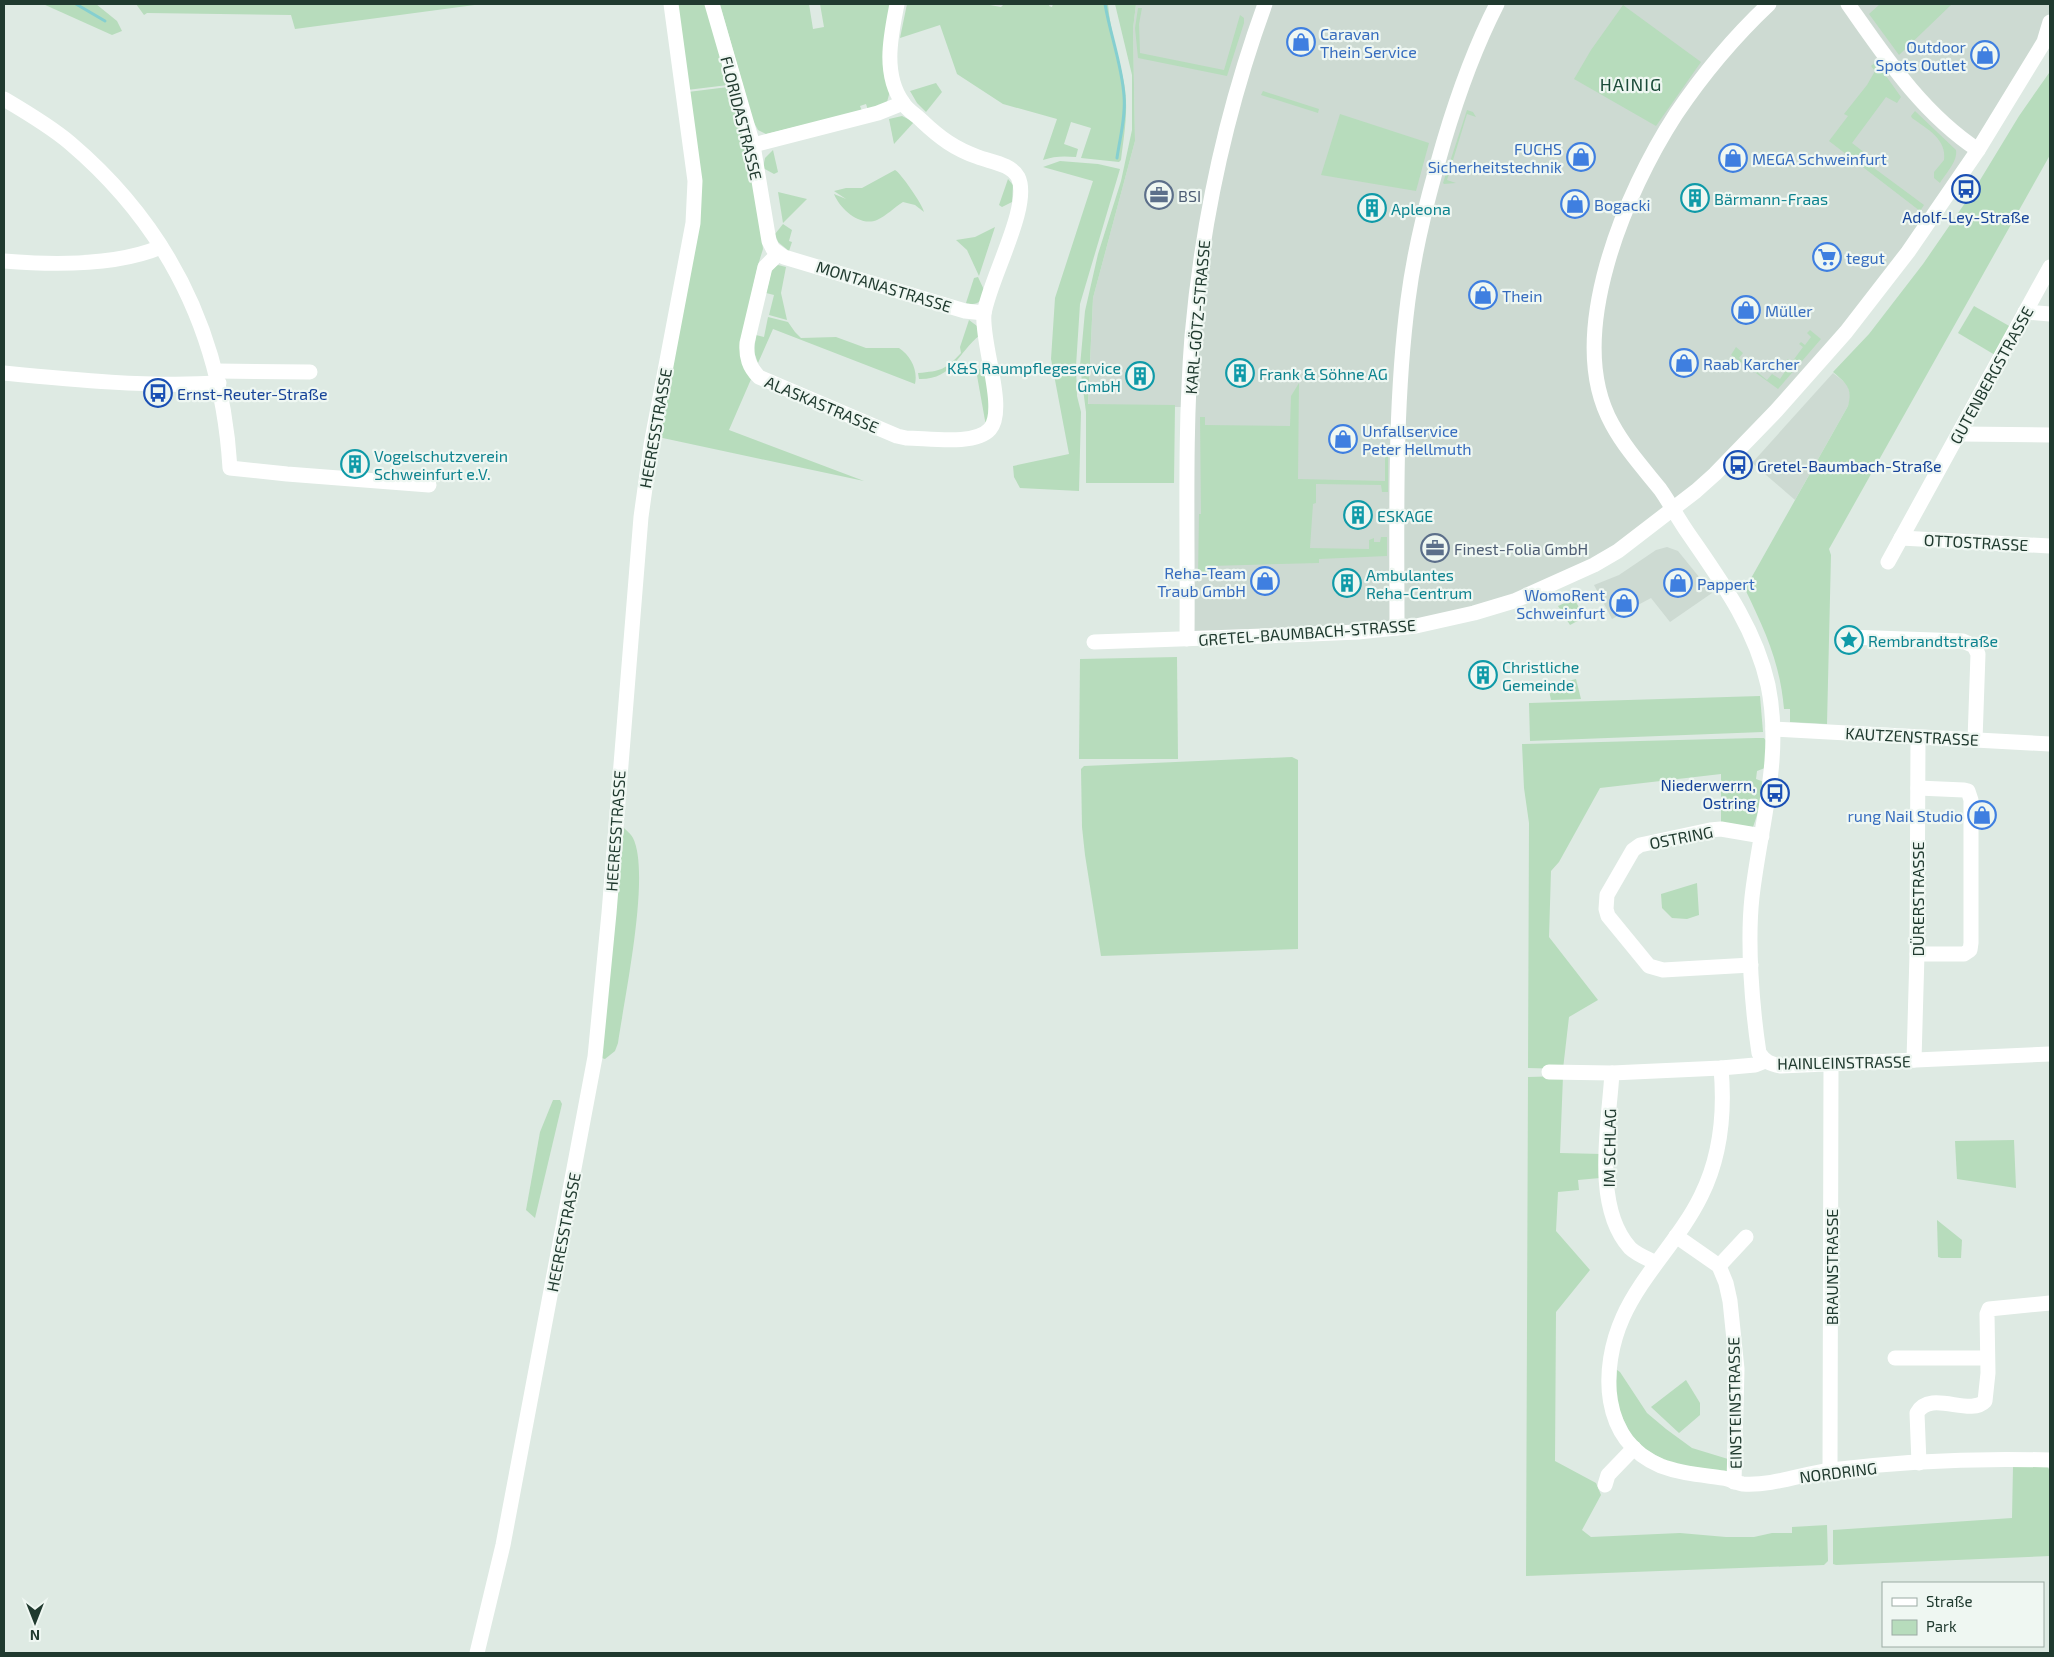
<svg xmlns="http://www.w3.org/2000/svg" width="2054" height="1657" viewBox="0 0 2054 1657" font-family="'Exo 2',sans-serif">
	<rect width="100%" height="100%" fill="#deeae3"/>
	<g fill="#cddad2">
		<path d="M1136 4H2050V20L1907 252 1729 458 1591 566 1442 620 1187 639 1189 407H1088L1093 298 1135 141 1133 29Z"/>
		<path d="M1833 373 1847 384 1851 397 1848 406 1795 500 1752 463Z"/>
		<path d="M1667 547 1678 551 1712 593 1670 622 1651 598 1612 619 1594 585 1619 575 1656 550Z"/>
	</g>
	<g fill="#b7dcbc">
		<path d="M43 4H96L117 21 122 31 112 35Z"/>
		<path d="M136 4H482L295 29 291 15 147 13 144 15Z"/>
		<path d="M675 4H706L728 85 687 90Z"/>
		<path d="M720 4H809L813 29 824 27 820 4H891L890 91 887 102 868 110 866 104 860 106 862 111 766 134 758 130 753 121Z"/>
		<path d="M907 4H984L1001 7 1004 4H1050L1049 6 1052 7 1053 4H1108C1110 31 1119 57 1124 83 1129 109 1124 135 1121 160L1119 162 1081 158 1091 128 1071 122 1064 144 1078 149 1076 157C1064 156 1054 156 1043 160L1057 119 1003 104 957 74 940 25 900 38Z"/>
		<path d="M1115 4H1136L1133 29 1135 141 1093 298 1088 404 1175 405 1174 483H1086V412L1080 366 1085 311 1098 254 1121 181 1132 130V75Z"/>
		<path d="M1880 4H1952L1899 55 1869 14Z"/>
		<path d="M1623 5 1701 62 1656 126 1574 79 1591 50Z"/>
		<path d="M1138 8H1142L1139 24 1140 53 1224 70 1240 15 1244 18V23L1227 76 1138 58 1135 28Z"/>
		<path d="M1876 62 1901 97 1897 103 1886 97 1852 143 1878 163 1874 168 1924 205 1920 211 1829 141 1848 116 1844 114 1867 85 1875 71 1871 66Z"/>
		<path d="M2049 73 2050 155 1829 549 1831 555 1827 724 1790 722V709H1784C1780 662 1765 631 1745 589L1848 406C1853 388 1846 383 1833 372L1869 334 1923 264 1974 190 2019 116Z"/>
		<path d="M936 83 942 92 926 112 917 103 910 91Z"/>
		<path d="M728 87 749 154 756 191 763 249 758 265 748 310 752 377 729 430 864 481 658 437 697 224 688 92Z"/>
		<path d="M1263 91 1319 109 1318 113 1261 95Z"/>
		<path d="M1467 110 1473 112 1476 117 1467 114 1447 180 1456 183 1444 184 1443 183Z"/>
		<path d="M1915 111 1956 150C1958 161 1946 173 1940 183L1934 178V172L1944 160C1947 139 1927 129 1912 118L1911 116Z"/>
		<path d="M1340 114 1429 143 1416 191 1321 175Z"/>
		<path d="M902 116 914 122 894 144 889 119Z"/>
		<path d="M773 150 778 172 774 174 763 168 765 158Z"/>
		<path d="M1060 161 1098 164 1120 169 1080 304 1076 366 1077 396 1081 412 1079 491 1020 488 1014 477 1013 466 1069 454 1051 359 1055 298 1093 181 1043 167Z"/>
		<path d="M895 170C900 172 923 205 924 212L915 205 903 202C895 207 886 216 877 220 860 227 840 209 834 194L846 199 834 191 846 188H862Z"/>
		<path d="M1008 179 1013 185 1012 202 1002 207 999 205Z"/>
		<path d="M778 192 807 199 783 223Z"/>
		<path d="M783 224 792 230 789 241 792 242 789 251 778 242 775 234Z"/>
		<path d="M995 227 979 276 967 250 956 240 975 237Z"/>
		<path d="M778 265 786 267 781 293 787 320 769 315 774 295 766 293 772 269Z"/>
		<path d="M978 277 985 292C981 302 977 306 966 303L974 278Z"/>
		<path d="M1974 306 2011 327 1995 355 1958 333Z"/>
		<path d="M768 317 788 322 795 332 801 338 836 337 866 348H899C911 356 918 370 915 384L773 329 758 363 754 352 756 335 764 337Z"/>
		<path d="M969 320 981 329 980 335C958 352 953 380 919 379L918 373C941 371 945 370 961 353L960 347Z"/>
		<path d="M1810 330 1821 339 1778 389 1731 355 1736 347 1743 353 1739 358 1753 369 1756 365 1759 367 1756 371 1767 380 1772 374 1780 379 1790 364 1786 361 1788 359 1792 362 1803 347 1799 344 1801 342 1805 345 1811 337 1807 333Z"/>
		<path d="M985 368 992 405 986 426 976 370Z"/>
		<path d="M1299 383 1298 479 1385 481V454H1388V492H1382L1381 485 1316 484V503L1313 504 1310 548 1369 549V540L1374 538V542H1380L1381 537H1387V556L1319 559V563L1210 566V576H1198L1199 514H1201L1200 417H1205V425L1290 426 1291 396Z"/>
		<path d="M1574 599 1585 617 1570 625 1558 606Z"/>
		<path d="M1177 657 1178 759H1079L1080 659Z"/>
		<path d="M1576 679 1581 699 1551 700 1548 686Z"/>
		<path d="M1760 696 1763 732 1530 741 1529 703Z"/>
		<path d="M1756 738H1764L1767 742 1765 768 1757 771 1756 779 1764 782 1760 806 1753 827 1721 825V774L1600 788 1559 862 1551 871 1549 937 1598 1000 1569 1017 1563 1069 1528 1068 1529 823 1524 788 1522 744Z"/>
		<path d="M1292 757 1298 760V949L1101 956 1085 855 1082 827 1081 769 1084 766Z"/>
		<path d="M623 827C626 830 631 834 633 838 651 874 624 1000 618 1043L615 1051 605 1059 598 1057Z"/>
		<path d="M1697 883 1699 915 1687 919 1672 918 1662 908 1661 894Z"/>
		<path d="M1563 1076 1560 1153 1602 1154 1600 1178 1578 1180 1579 1190 1558 1192 1556 1231 1590 1270 1556 1312 1555 1461 1596 1483 1601 1495 1582 1530 1591 1537 1680 1533 1726 1537H1754L1772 1533H1792V1527L1827 1525 1828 1561 1824 1565 1526 1576 1528 1077Z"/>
		<path d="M553 1100H560L562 1104 535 1218 526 1210 540 1132Z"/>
		<path d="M2014 1140 2016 1188 1957 1179 1955 1141Z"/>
		<path d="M1937 1220 1962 1240 1961 1258H1941L1938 1257Z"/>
		<path d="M1617 1370 1620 1372 1647 1413 1666 1429 1692 1448 1728 1459 1729 1471 1724 1472 1671 1464 1640 1446 1632 1437 1615 1402Z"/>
		<path d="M1686 1380 1700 1403V1415L1679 1433 1651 1407Z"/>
		<path d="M2013 1466H2047L2050 1471V1556L1836 1565 1833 1564V1530L2012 1518Z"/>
	</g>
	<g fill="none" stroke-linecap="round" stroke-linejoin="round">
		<g stroke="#85cfd0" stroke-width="3">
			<path d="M76 4 105 21"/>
			<path d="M1105 4C1110 34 1122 65 1124 96 1126 116 1120 137 1117 158"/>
		</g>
		<g stroke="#fff" stroke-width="15">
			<path d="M712 4 753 145 769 241 773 249 784 257 965 311 984 313"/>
			<path d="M1769 4C1734 37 1703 74 1676 114 1626 191 1563 336 1612 424 1625 448 1643 468 1660 489 1670 503 1678 519 1688 533 1721 581 1755 627 1768 685 1783 757 1760 826 1752 897 1747 943 1752 1007 1759 1053 1765 1062 1770 1064 1781 1066L2050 1054"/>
			<path d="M1848 4C1886 58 1922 113 1978 150"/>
			<path d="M4 99C26 112 50 126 70 143 170 228 222 338 230 468L287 474 429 485"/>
			<path d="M753 145 878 113 903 103"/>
			<path d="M778 254 765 267 747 343C746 357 749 367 759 377L897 436 906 438C928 438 975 446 990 429 1007 409 981 343 984 314 989 280 1032 205 1018 177 1011 164 991 162 978 157 955 149 940 138 922 121 916 115 907 110 903 103 882 74 891 35 897 4"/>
			<path d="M4 261C52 265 116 266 161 247"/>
			<path d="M2025 312 2050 314"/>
			<path d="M216 371 310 372"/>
			<path d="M4 373C75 380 147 387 219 383"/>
			<path d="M1960 434 2050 435"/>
			<path d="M1901 538 2050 546"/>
			<path d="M1888 562 2050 267"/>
			<path d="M1397 628C1397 519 1394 408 1408 300 1415 245 1429 193 1444 141 1458 94 1475 47 1497 4"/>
			<path d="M1847 637 1963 641 1974 646 1978 654 1975 740"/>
			<path d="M1187 639C1188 538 1184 437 1192 336 1202 222 1226 111 1265 4"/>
			<path d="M1094 642 1264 636 1358 632 1416 626 1474 613 1514 601 1594 565 1618 551 1696 491 1715 474 1776 411 1846 332 1908 252 1978 150 2044 42 2050 22"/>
			<path d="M1773 729 2050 744"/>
			<path d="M1917 954H1964L1970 950 1971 943V800L1968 791 1964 790 1918 788"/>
			<path d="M1751 965 1663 970 1649 966 1608 916 1606 909 1607 895 1633 850 1640 845 1710 830 1721 829 1762 836"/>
			<path d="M1914 1060 1917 954 1918 737"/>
			<path d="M1721 1068C1725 1112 1721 1156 1701 1196 1680 1239 1643 1273 1623 1317 1600 1368 1600 1441 1661 1466 1682 1474 1702 1475 1723 1478 1730 1479 1736 1483 1743 1484 1772 1486 1802 1474 1831 1470 1902 1461 1978 1458 2050 1460"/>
			<path d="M1549 1072 1612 1073 1721 1068 1755 1065 1765 1061"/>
			<path d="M1612 1073C1609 1124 1592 1206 1630 1248 1636 1254 1648 1259 1656 1263"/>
			<path d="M1676 1236 1719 1266 1726 1283 1730 1301 1737 1369 1734 1482"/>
			<path d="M1719 1266 1746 1237"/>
			<path d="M1895 1358H1987"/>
			<path d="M1919 1463 1917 1413C1930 1389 1970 1417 1985 1401L1988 1373 1987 1314 1989 1309 2050 1303"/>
			<path d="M1830 1470 1831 1064"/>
			<path d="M1605 1485 1608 1475 1634 1448"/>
			<path d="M477 1653 503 1545 595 1057 609 913 641 517 651 445 693 223 695 181 671 4"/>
		</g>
	</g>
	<defs>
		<symbol id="shop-ring" viewBox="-11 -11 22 22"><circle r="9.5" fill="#eff7f2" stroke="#3f7fe0" stroke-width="1.5"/><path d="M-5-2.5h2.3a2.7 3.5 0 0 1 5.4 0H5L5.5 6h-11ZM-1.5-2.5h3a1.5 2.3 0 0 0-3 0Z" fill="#3f7fe0"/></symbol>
		<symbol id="bus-ring" viewBox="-11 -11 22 22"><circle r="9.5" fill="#eff7f2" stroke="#1a4fb4" stroke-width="1.5"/><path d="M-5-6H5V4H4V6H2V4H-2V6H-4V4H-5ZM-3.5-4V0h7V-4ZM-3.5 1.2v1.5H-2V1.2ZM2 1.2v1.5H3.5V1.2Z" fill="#1a4fb4"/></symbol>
		<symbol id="office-ring" viewBox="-11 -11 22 22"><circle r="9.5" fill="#eff7f2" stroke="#5c6f8a" stroke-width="1.5"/><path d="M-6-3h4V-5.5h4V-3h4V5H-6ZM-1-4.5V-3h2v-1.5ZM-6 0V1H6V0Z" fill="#5c6f8a"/></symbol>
		<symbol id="building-ring" viewBox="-11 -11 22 22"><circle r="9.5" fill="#eff7f2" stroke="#0f9aa8" stroke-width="1.5"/><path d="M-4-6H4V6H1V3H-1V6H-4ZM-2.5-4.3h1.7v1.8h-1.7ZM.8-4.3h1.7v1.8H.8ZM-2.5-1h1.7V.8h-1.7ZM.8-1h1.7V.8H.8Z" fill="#0f9aa8"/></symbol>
		<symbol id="supermarket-ring" viewBox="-11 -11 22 22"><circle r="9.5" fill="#eff7f2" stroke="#3f7fe0" stroke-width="1.5"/><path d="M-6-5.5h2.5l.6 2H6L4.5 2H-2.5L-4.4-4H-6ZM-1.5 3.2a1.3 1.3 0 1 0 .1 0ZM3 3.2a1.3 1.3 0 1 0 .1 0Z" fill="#3f7fe0"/></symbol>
		<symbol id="sight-ring" viewBox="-11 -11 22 22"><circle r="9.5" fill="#eff7f2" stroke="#0f9aa8" stroke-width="1.5"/><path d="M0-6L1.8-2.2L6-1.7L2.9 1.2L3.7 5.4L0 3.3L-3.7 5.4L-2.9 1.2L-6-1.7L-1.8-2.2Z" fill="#0f9aa8"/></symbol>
	</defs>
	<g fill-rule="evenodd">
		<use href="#shop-ring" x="1285" y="26" width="32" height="32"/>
		<use href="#shop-ring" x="1969" y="39" width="32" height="32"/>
		<use href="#shop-ring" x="1565" y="141" width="32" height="32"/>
		<use href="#shop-ring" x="1717" y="142" width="32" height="32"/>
		<use href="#bus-ring" x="1950" y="173" width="32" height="32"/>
		<use href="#office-ring" x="1143" y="179" width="32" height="32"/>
		<use href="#building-ring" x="1679" y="182" width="32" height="32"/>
		<use href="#shop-ring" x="1559" y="188" width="32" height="32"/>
		<use href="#building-ring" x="1356" y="192" width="32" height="32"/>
		<use href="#supermarket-ring" x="1811" y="241" width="32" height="32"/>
		<use href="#shop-ring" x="1467" y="279" width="32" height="32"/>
		<use href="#shop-ring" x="1730" y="294" width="32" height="32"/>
		<use href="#shop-ring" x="1668" y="347" width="32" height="32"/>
		<use href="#building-ring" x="1224" y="357" width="32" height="32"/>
		<use href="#building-ring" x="1124" y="360" width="32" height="32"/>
		<use href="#bus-ring" x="142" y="377" width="32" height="32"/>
		<use href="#shop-ring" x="1327" y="423" width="32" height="32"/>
		<use href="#building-ring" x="339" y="448" width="32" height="32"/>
		<use href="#bus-ring" x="1722" y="449" width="32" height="32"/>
		<use href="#building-ring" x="1342" y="499" width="32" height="32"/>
		<use href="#office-ring" x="1419" y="532" width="32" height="32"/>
		<use href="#shop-ring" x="1249" y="565" width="32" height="32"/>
		<use href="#building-ring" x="1331" y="567" width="32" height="32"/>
		<use href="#shop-ring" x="1662" y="567" width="32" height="32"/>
		<use href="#shop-ring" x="1608" y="587" width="32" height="32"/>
		<use href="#sight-ring" x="1833" y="624" width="32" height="32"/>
		<use href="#building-ring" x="1467" y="659" width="32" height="32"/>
		<use href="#bus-ring" x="1759" y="777" width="32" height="32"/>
		<use href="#shop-ring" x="1966" y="799" width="32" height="32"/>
	</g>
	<g text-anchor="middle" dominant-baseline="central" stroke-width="4.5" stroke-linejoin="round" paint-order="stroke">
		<g font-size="16" fill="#366cbe" stroke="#eff7f2" text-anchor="start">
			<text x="1320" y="33">Caravan<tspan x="1320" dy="18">Thein Service</tspan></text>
			<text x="1966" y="46" text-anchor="end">Outdoor<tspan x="1966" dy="18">Spots Outlet</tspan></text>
			<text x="1562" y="148" text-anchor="end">FUCHS<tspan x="1562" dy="18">Sicherheitstechnik</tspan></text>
			<text x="1752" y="158">MEGA Schweinfurt</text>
			<text x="1594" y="204">Bogacki</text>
			<text x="1846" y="257">tegut</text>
			<text x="1502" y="295">Thein</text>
			<text x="1765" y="310">Müller</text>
			<text x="1703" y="363">Raab Karcher</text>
			<text x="1362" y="430">Unfallservice<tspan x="1362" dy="18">Peter Hellmuth</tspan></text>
			<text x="1246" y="572" text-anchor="end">Reha-Team<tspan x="1246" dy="18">Traub GmbH</tspan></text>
			<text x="1697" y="583">Pappert</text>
			<text x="1605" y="594" text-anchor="end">WomoRent<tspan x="1605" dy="18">Schweinfurt</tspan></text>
			<text x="1963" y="815" text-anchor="end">rung Nail Studio</text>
		</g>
		<g font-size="16" fill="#203a2f" stroke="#eff7f2">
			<text transform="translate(742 118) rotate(76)">FLORIDASTRASSE</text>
			<text transform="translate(884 286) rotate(17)">MONTANASTRASSE</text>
			<text transform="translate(1197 317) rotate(-85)">KARL-GÖTZ-STRASSE</text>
			<text transform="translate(1991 375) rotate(-61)">GUTENBERGSTRASSE</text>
			<text transform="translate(822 404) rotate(23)">ALASKASTRASSE</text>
			<text transform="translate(655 428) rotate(-80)">HEERESSTRASSE</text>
			<text transform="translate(1976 542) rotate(3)">OTTOSTRASSE</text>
			<text transform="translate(1307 632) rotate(-4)">GRETEL-BAUMBACH-STRASSE</text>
			<text transform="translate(1912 736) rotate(3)">KAUTZENSTRASSE</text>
			<text transform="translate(615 831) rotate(-86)">HEERESSTRASSE</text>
			<text transform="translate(1681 837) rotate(-11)">OSTRING</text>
			<text transform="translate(1917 899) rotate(-90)">DÜRERSTRASSE</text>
			<text transform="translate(1844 1062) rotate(-1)">HAINLEINSTRASSE</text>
			<text transform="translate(1609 1148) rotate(-89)">IM SCHLAG</text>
			<text transform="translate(563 1232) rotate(-79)">HEERESSTRASSE</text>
			<text transform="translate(1831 1267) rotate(-90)">BRAUNSTRASSE</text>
			<text transform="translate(1734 1403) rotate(-91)">EINSTEINSTRASSE</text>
			<text transform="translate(1838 1472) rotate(-7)">NORDRING</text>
		</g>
		<g font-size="16" fill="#4e5e75" stroke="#eff7f2" text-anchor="start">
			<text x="1178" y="195">BSI</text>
			<text x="1454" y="548">Finest-Folia GmbH</text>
		</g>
		<g font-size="16" fill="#0d838f" stroke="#eff7f2" text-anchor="start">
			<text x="1714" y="198">Bärmann-Fraas</text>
			<text x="1391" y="208">Apleona</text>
			<text x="1121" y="367" text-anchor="end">K&amp;S Raumpflegeservice<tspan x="1121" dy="18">GmbH</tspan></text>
			<text x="1259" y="373">Frank &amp; Söhne AG</text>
			<text x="374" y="455">Vogelschutzverein<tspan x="374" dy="18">Schweinfurt e.V.</tspan></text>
			<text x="1377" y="515">ESKAGE</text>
			<text x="1366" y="574">Ambulantes<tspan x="1366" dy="18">Reha-Centrum</tspan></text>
			<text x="1868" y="640">Rembrandtstraße</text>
			<text x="1502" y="666">Christliche<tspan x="1502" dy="18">Gemeinde</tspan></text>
		</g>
		<g font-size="16" fill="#164399" stroke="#eff7f2" text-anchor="start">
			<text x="1966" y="216" text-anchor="middle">Adolf-Ley-Straße</text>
			<text x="177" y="393">Ernst-Reuter-Straße</text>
			<text x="1757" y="465">Gretel-Baumbach-Straße</text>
			<text x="1756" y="784" text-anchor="end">Niederwerrn,<tspan x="1756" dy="18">Ostring</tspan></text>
		</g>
		<g font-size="18" letter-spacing="1" fill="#1c4c3a" stroke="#eff7f2">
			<text x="1631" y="84">HAINIG</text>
		</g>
	</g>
	<rect width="2054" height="1657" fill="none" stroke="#203a2f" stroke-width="10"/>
	<rect x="1882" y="1582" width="162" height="65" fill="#eff7f2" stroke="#9caba4"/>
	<rect x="1892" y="1598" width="25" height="8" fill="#ffffff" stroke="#9caba4"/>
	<text x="1926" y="1607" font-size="15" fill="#203a2f">Straße</text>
	<rect x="1892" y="1620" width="25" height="15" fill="#b7dcbc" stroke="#9caba4"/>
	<text x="1926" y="1632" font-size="15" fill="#203a2f">Park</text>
	<g transform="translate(35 1622) rotate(180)" stroke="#eff7f2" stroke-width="4" paint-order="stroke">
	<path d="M0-4L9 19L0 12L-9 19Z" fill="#203a2f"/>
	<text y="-8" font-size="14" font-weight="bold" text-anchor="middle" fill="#203a2f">N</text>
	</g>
</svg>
